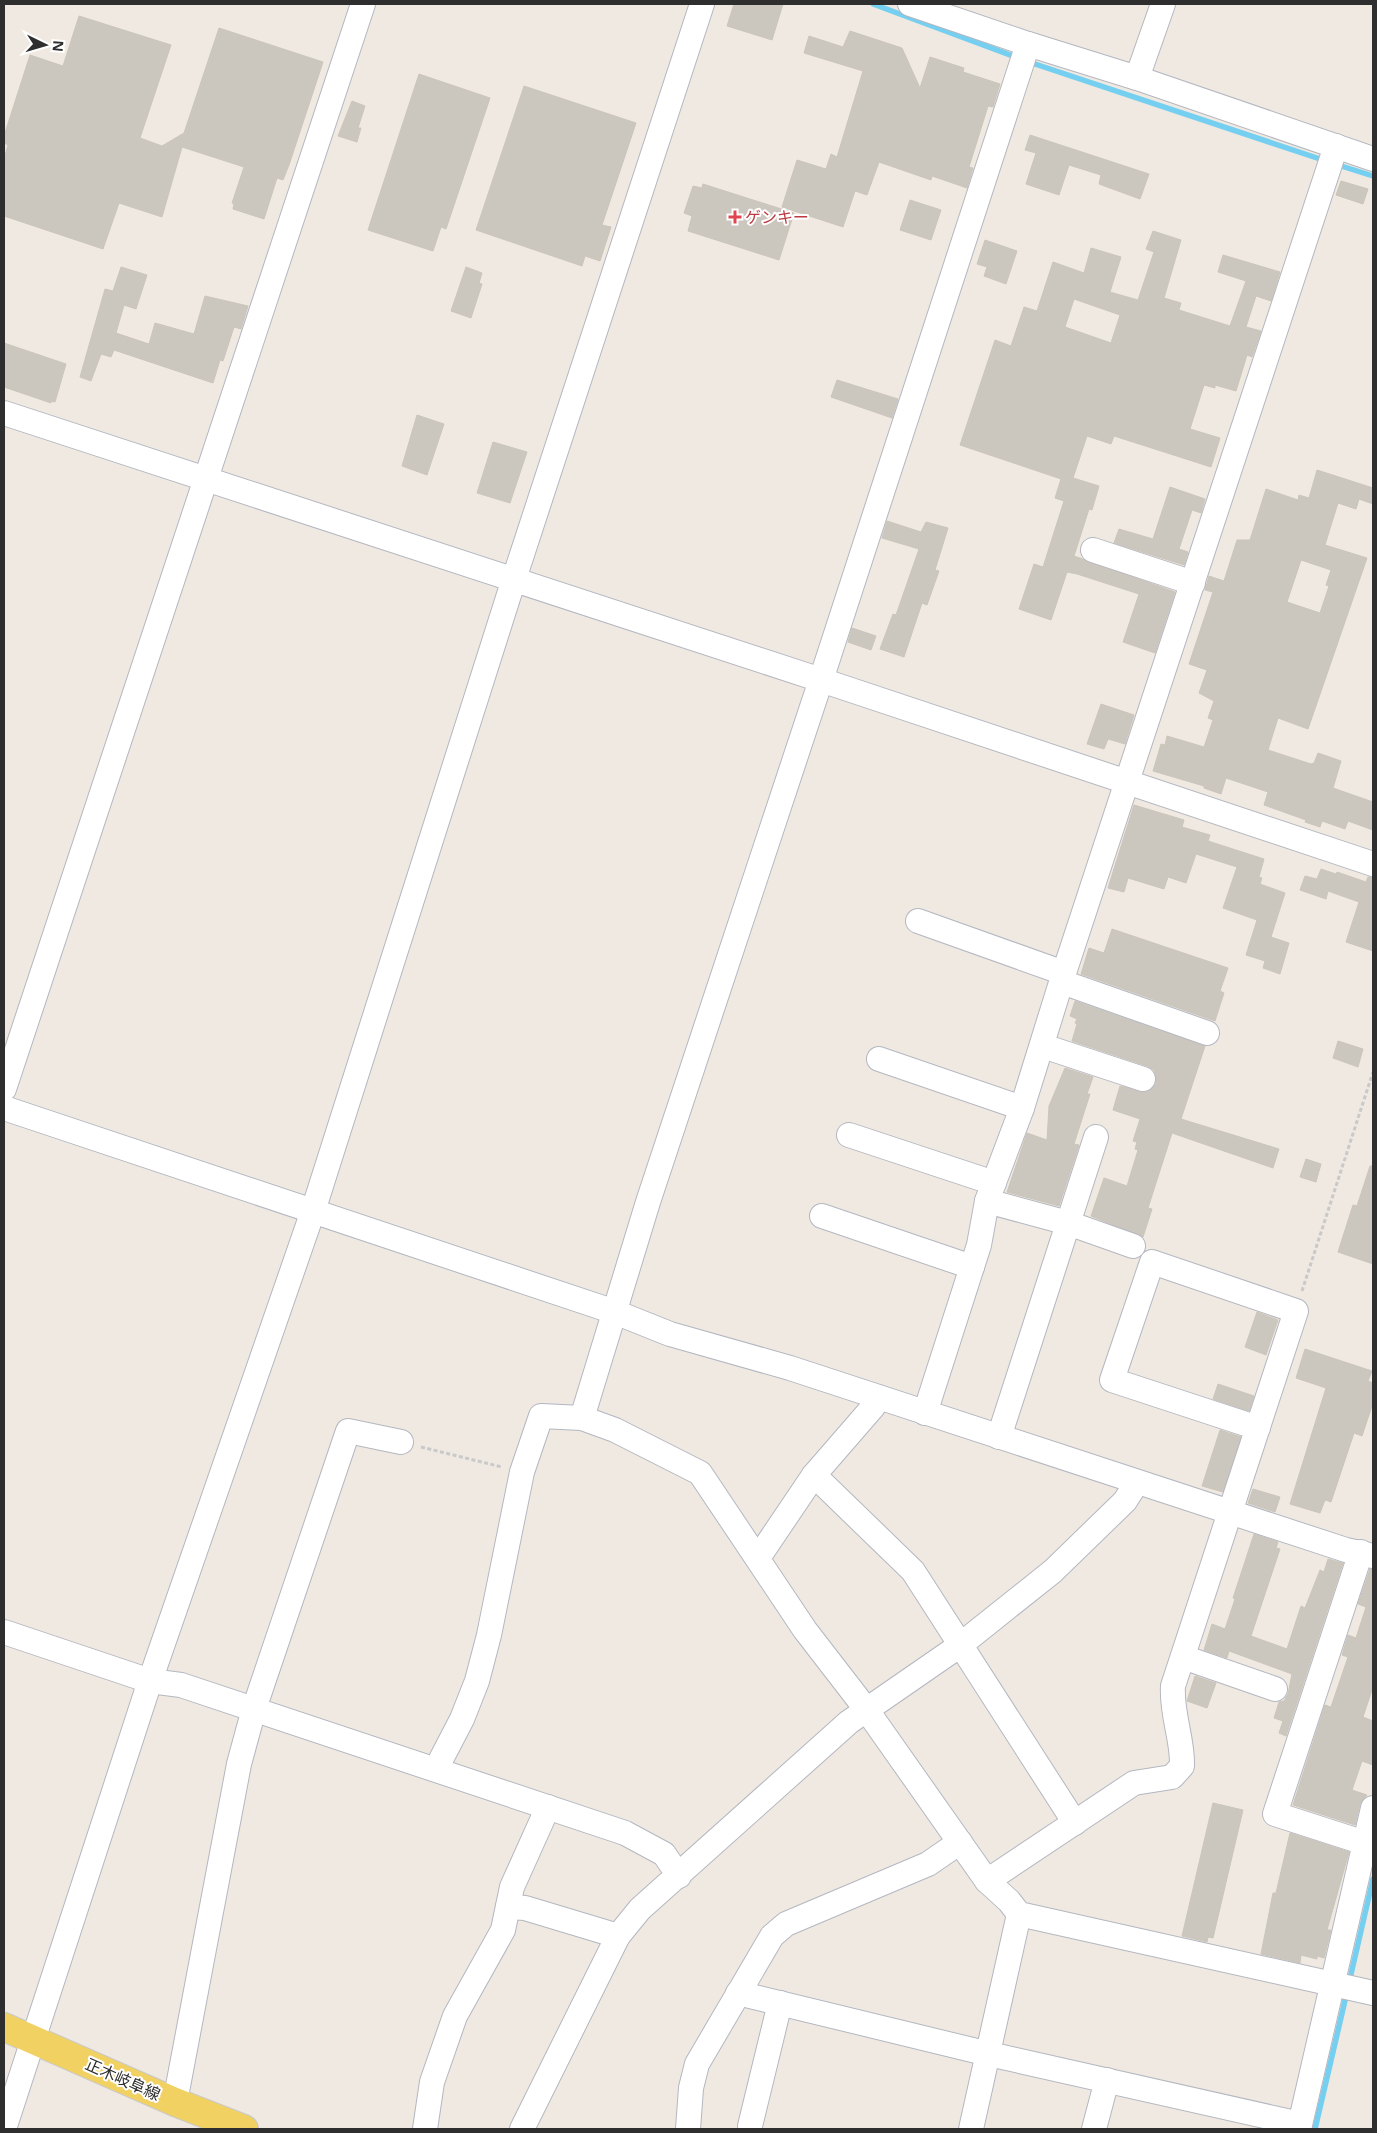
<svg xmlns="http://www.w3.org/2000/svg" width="1377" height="2133" viewBox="0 0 1377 2133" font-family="'Open Sans','Noto Sans JP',sans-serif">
	<rect width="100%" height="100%" fill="#efe9e1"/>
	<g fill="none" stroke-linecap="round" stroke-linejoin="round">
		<g stroke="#75cff0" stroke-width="5.5">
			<path d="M873 4 1018 58"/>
			<path d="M1029 62 1326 161"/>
			<path d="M1335 164 1373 176"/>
			<path d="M1349 1983 1373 1879"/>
			<path d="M1315 2129 1347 1992"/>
		</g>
	</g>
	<g fill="#cbc7bf" stroke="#cbc5ba" fill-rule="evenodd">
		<path d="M734 4H783L772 40 727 26Z"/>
		<path d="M79 16 171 45 140 138 162 146 184 133 219 28 323 62 289 165 283 180 277 178 264 219 233 209 234 204 232 203 244 167 182 147 162 217 119 203 103 249 4 216V159L8 145 4 143V136L30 55 63 66Z"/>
		<path d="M850 31 902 48 920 88 930 57 964 68 963 72 1000 84 993 107 988 106 979 135 969 167 973 168 967 188 932 176 931 180 879 162 867 195 855 191 843 227 782 207 797 160 826 169 831 154 837 157 863 71 804 53 809 36 843 47Z"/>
		<path d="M419 74 490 98 446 229 441 227 433 251 368 230Z"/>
		<path d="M524 86 636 123 602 225 611 227 600 261 585 256 582 266 476 230Z"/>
		<path d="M352 101 365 106 358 128H361L357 142 338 136Z"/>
		<path d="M1030 135 1149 174 1140 199 1099 184 1101 175 1069 165 1059 195 1026 184 1036 153 1025 150Z"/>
		<path d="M1341 181 1368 189 1363 204 1336 195Z"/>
		<path d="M703 184 794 213 779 260 688 231 692 216 684 213 693 186 702 188Z"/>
		<path d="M910 200 941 210 931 240 900 230Z"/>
		<path d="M1153 231 1181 240 1164 298 1181 303 1179 310 1230 326 1246 281 1218 272 1223 255 1280 272 1271 301 1256 296 1246 327 1261 331 1252 357 1247 355 1236 391 1215 385V388L1204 385 1190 429 1220 438 1211 467 1114 436 1111 444 1087 436 1073 478 1099 486 1092 510 1089 509 1074 556 1175 592 1155 653 1123 642 1139 594 1077 574 1067 572 1051 620 1019 609 1034 564 1043 567 1064 501 1055 498 1061 479 960 445 995 340 1011 346 1024 307 1037 311 1053 262 1084 273 1091 248 1121 257 1110 292 1138 300 1154 252 1146 249ZM1074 299 1120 315 1111 343 1065 327Z"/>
		<path d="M985 240 1017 251 1006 284 984 276 987 267 977 264Z"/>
		<path d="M121 267 147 275 136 309 124 305 116 333 149 344 155 323 194 334 205 296 248 306 241 329 234 327 223 361 220 360 213 383 114 350 111 357 101 354 91 381 80 377 105 289 113 291Z"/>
		<path d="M466 267 482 273 479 283 482 284 471 318 451 311Z"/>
		<path d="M4 343 66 364 55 402 51 401V403L4 387Z"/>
		<path d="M837 380 898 399 892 418 831 397Z"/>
		<path d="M417 415 444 424 427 475 402 466Z"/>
		<path d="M493 442 527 452 510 503 477 493Z"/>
		<path d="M1317 470 1373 488V504L1359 499 1356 509 1338 503 1325 545 1367 558 1308 729 1278 718 1268 750 1311 764 1314 763 1318 753 1341 761 1333 788 1373 802V830L1348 821 1345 829 1322 821 1320 827 1305 822 1306 820 1264 805 1268 792 1226 778 1221 794 1204 788V786L1153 771 1161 744 1165 745 1167 736 1204 747 1213 720 1208 718 1214 701 1199 693 1207 670 1189 664 1213 592 1205 590 1209 576 1224 581 1237 540H1250L1266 489 1298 500 1299 495 1309 498ZM1301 560 1331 570 1326 585 1329 586 1320 613 1287 602Z"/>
		<path d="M1170 487 1205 499 1201 513 1192 510 1179 549 1188 552 1184 565 1114 543 1119 529 1153 539Z"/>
		<path d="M887 521 921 532 926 522 948 528 935 570 939 571 927 605 922 603 904 657 880 649 893 614 896 615 919 549 882 538Z"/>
		<path d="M852 628 876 636 871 650 848 642Z"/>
		<path d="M1101 704 1134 715 1125 744 1108 739 1104 749 1087 744Z"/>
		<path d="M1134 805 1184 820 1182 827 1210 835 1208 841 1264 859 1259 877 1262 878 1260 884 1285 893 1271 937 1289 943 1280 974 1263 968 1265 961 1246 955 1257 920 1223 908 1237 867 1196 854 1186 883 1168 877 1164 889 1128 878 1124 892 1108 888Z"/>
		<path d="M1321 869 1336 874 1337 872 1366 882 1368 877H1373V951L1346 942 1359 902 1328 891 1326 899 1300 890 1305 876 1317 879Z"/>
		<path d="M1112 929 1228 968 1220 991 1224 993 1215 1021 1081 974 1089 948 1104 953Z"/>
		<path d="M1075 1001 1205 1046 1181 1119 1279 1149 1273 1168 1172 1133 1148 1208 1152 1209 1143 1237 1091 1216 1104 1178 1127 1186 1138 1150 1135 1149 1137 1142 1133 1141 1140 1119 1113 1110 1120 1086 1146 1092 1156 1084V1077L1154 1070 1147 1066 1072 1041 1077 1024 1075 1023 1077 1019 1070 1016Z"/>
		<path d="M1338 1041 1363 1049 1358 1067 1333 1058Z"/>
		<path d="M1065 1068 1093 1077 1087 1094H1090L1074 1144 1079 1145 1059 1206 1007 1192 1027 1133 1047 1140 1049 1106Z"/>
		<path d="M1306 1159 1321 1164 1316 1182 1300 1177Z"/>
		<path d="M1370 1166H1373V1264L1338 1252 1353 1205 1357 1206Z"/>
		<path d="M1257 1312 1278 1320 1266 1355 1245 1347Z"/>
		<path d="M1305 1349 1372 1371 1368 1381 1373 1383V1403L1362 1436 1354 1433 1331 1502 1325 1500 1320 1513 1290 1504 1326 1388 1296 1378Z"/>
		<path d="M1218 1384 1254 1396 1249 1411 1213 1399Z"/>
		<path d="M1220 1430 1241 1437 1223 1492 1202 1486Z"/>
		<path d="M1253 1489 1280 1497 1275 1512 1248 1503Z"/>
		<path d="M1254 1534 1278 1542 1276 1548 1280 1549 1251 1636 1287 1649 1301 1606 1305 1608 1320 1570 1324 1572 1328 1559 1343 1563 1286 1736 1279 1733 1283 1721 1274 1718 1279 1702 1284 1701 1288 1694 1292 1674 1229 1651 1227 1658 1204 1650 1212 1624 1225 1629 1235 1599 1233 1598Z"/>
		<path d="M1370 1569H1373V1687L1363 1717 1373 1721V1765L1362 1761 1352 1790 1367 1795 1360 1804 1355 1825 1293 1805 1325 1705 1331 1707 1348 1657 1342 1655 1348 1635 1356 1638 1366 1607 1358 1604Z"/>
		<path d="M1195 1676 1216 1683 1207 1708 1187 1701Z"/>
		<path d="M1213 1803 1243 1810 1213 1938 1208 1937 1207 1942 1182 1936Z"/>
		<path d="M1290 1833 1349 1852 1327 1930H1331L1324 1958 1317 1956V1959L1301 1955 1300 1963 1261 1954 1273 1893H1276Z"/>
	</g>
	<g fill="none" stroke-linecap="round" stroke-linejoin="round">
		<defs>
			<g id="minor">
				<path d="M910 4 1028 44 1137 78 1373 159"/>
				<path d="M1028 44 821 680 648 1202 582 1418 615 1430 700 1473 805 1630 866 1709 987 1881 1009 1901 1019 1914 1373 1993"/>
				<path d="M1137 78 1163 4"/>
				<path d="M4 413 821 680 1373 864"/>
				<path d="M1093 550 1193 583"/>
				<path d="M918 921 1064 973"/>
				<path d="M1062 982 1207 1033"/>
				<path d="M1043 1046 1143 1079"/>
				<path d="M879 1059 1022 1108"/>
				<path d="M4 1089 363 4"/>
				<path d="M4 1108 615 1312 670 1334 790 1368 1346 1550 1373 1556"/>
				<path d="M849 1135 994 1183"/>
				<path d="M987 1201 1068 1223 1133 1246"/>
				<path d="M822 1216 972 1267"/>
				<path d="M925 1413 979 1245 987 1201 1022 1108 1064 973 1336 146"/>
				<path d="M999 1437 1096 1137"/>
				<path d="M814 1475 913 1571 1075 1823"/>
				<path d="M1361 1552 1275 1814 1365 1843"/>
				<path d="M758 1558 814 1475 873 1407 878 1397"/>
				<path d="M4 1632 150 1681 181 1685 625 1833 664 1854 679 1876"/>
				<path d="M1183 1657 1275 1689"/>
				<path d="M436 1769 462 1719 477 1681 489 1635 522 1472 541 1416 582 1418"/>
				<path d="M987 1881 1134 1783 1172 1777 1182 1766C1183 1739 1171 1714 1173 1686 1215 1561 1256 1436 1296 1311L1152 1262 1112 1380 1258 1428"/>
				<path d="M508 1907 525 1908 618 1936"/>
				<path d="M738 1993 989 2054 1300 2124"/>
				<path d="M175 2102 239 1764 254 1709 348 1431 401 1442"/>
				<path d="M750 2126 780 2003"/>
				<path d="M4 2129 150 1681 313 1211 514 579 702 4"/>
				<path d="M425 2129 432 2082 455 2016 503 1930 512 1887 548 1807"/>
				<path d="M522 2129 618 1936 640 1909 849 1722 959 1646 1053 1571 1125 1501 1137 1482"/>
				<path d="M688 2129 691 2088 697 2064 772 1936 786 1924 928 1864 960 1842"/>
				<path d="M971 2129 1019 1914"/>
				<path d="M1094 2129 1107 2080"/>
				<path d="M1299 2129 1373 1808"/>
			</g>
			<path id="major" d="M4 2027 175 2102 244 2129"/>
		</defs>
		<use href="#minor" stroke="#b4b7c1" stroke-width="26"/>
		<use href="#major" stroke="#c9c9c9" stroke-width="30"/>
		<g stroke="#c9c9c9" stroke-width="3" stroke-dasharray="4 2.5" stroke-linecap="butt">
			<path d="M1302 1291 1373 1072"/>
			<path d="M421 1447 502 1467"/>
		</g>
		<use href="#minor" stroke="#fff" stroke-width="24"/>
		<use href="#major" stroke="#f2d163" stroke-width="28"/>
	</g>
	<path fill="#e0444e" stroke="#fff" stroke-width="2" d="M732.5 209.5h5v5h5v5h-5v5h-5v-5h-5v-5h5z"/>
	<g text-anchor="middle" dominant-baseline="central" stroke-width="4" stroke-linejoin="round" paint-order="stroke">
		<g font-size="16" fill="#be3a42" stroke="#fff" text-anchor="start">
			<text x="745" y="217">ゲンキー</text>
		</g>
		<g font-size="16" fill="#2e2e2e" stroke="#fff">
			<text transform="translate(123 2079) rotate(24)">正木岐阜線</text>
		</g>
	</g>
	<rect width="1377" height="2133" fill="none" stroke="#2e2e2e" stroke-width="10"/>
	<g transform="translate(45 45) rotate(95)" stroke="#ffffff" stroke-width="4" paint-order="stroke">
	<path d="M0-4L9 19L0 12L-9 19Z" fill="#2e2e2e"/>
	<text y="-8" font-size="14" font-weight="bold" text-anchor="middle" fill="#2e2e2e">N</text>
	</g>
</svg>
